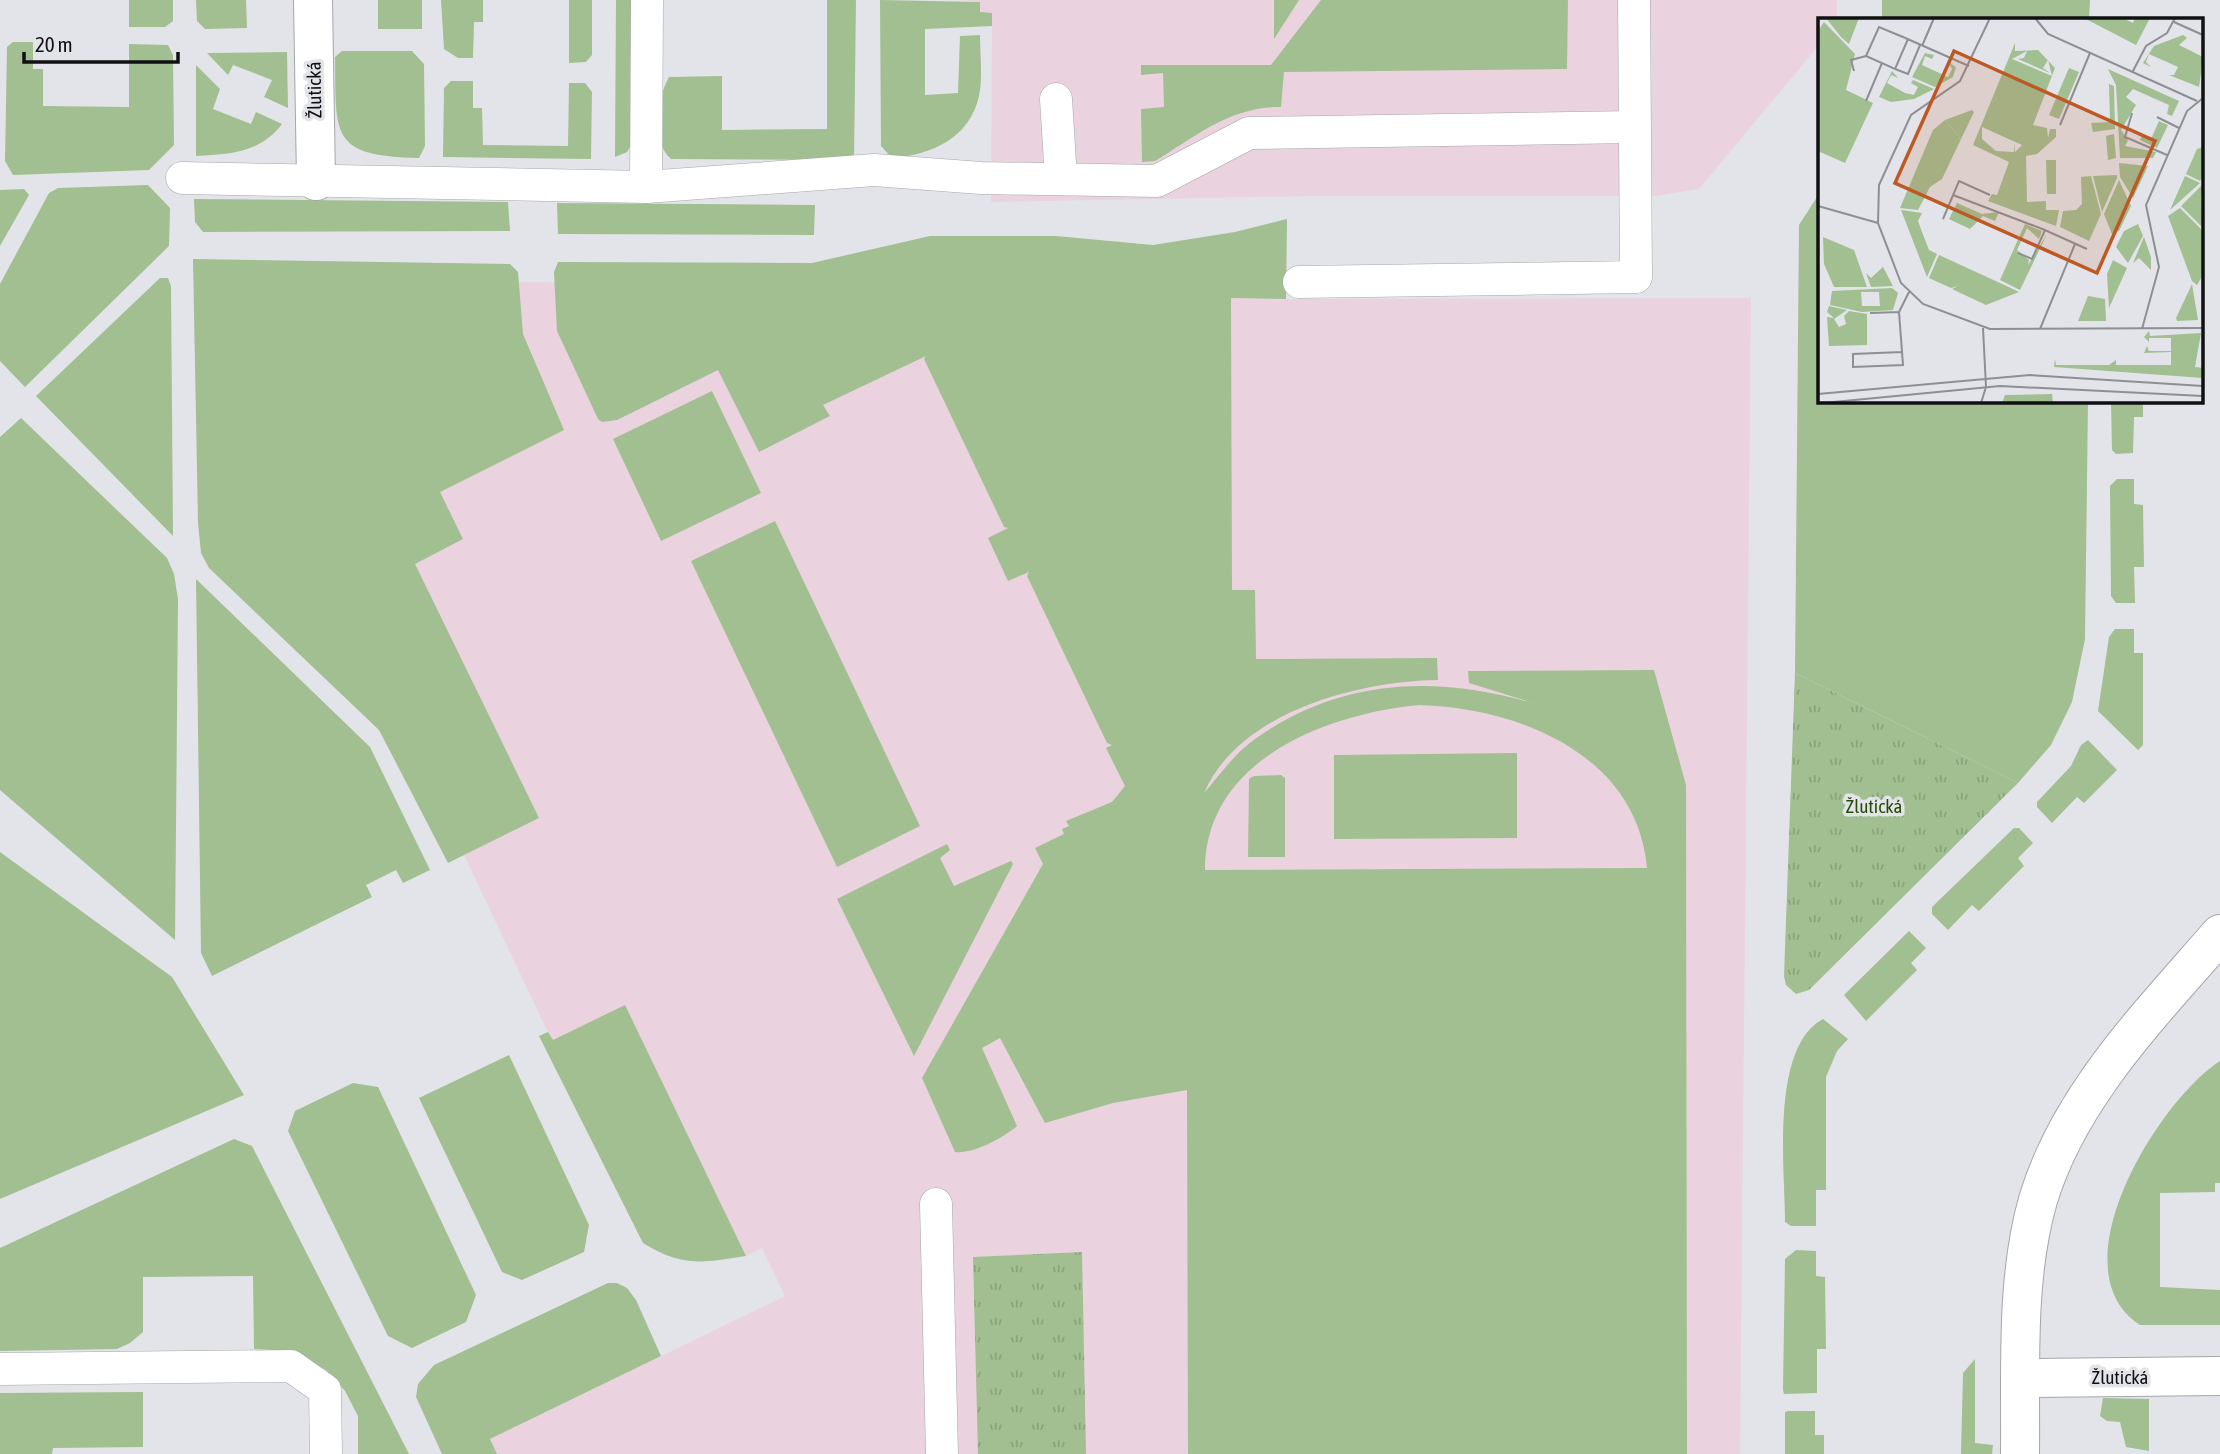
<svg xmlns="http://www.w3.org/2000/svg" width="2220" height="1454" viewBox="0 0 2220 1454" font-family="'Asap Condensed',sans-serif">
	<defs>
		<pattern id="park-tufts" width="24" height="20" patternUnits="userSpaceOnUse" patternTransform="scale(1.75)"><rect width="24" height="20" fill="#a1bf91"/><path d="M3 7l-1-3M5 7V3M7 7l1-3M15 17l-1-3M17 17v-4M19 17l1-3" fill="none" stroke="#8aa37c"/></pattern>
	</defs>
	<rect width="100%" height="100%" fill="#e2e4e9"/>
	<g fill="#ead3df">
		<path d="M955 0H1837V19H1819V45L1699 189 1656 196H1315L991 202 992 13H980V2Z"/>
		<path d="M348 278 1286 299 1751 298 1740 1454H497L490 1439 785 1296 762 1248 746 1256 625 1006 552 1041 464 855Z"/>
	</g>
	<g fill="#a1bf91" fill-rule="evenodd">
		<path d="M129 0H173V21L165 27H129Z"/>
		<path d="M196 0H246L247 28 205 29 197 21Z"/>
		<rect x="378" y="0" width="44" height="29"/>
		<path d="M441 0H483V22H474L473 58H458L444 49Z"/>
		<path d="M569 0H592V55L586 62 569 63Z"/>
		<path d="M616 0H634L633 142 627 152 615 157Z"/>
		<path d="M827 0H856L854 160 671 159C650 140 657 99 669 77L722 76V130L827 129Z"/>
		<path d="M880 0 980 2V12L992 13V26L925 29V95L958 93 960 36 980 35C980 54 983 78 979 96 970 138 931 155 892 158L881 146Z"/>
		<path d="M1274 0H1299L1274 39Z"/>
		<path d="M1321 0H1568L1567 69 1284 72 1281 107C1231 106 1196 136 1155 161L1142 162 1141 109 1164 107 1163 73 1141 75V65H1271Z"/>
		<path d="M1882 0H2090L2089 19H1882Z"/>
		<path d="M13 42H33V69H43V106L129 107V44L168 45 173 55 174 145 149 170 13 175 5 161 7 47Z"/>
		<path d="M342 51H412L424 64 425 146 419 158C330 156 336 136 335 57Z"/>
		<path d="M287 52 288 108 264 97 272 80 233 65 228 75 207 53Z"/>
		<path d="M196 65 220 89 213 109 251 124 256 112 282 124C260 153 230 154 196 156Z"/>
		<path d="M451 81H473V108H482L483 145 568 146 569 83H585L592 92 591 159 443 157 444 88Z"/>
		<path d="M148 185 170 208 169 246 25 387 0 361V284L49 193 58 188Z"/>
		<path d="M24 189 29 195 0 246V190Z"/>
		<path d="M1819 194V401H2088L2085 639 2072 702 2051 745 2018 783 1795 673 1799 225Z"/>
		<path d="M194 199 508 202 510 231 203 232 195 222Z"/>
		<path d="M557 203 815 205 814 235 558 234Z"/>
		<path d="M1287 219 1286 299 1231 298 1232 590H1255L1256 659 1437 658 1438 680C1358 681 1239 712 1204 793 1220 775 1234 754 1255 739 1342 677 1438 675 1536 704L1469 683 1468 671 1654 670 1686 785 1687 1454H1188L1187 1090 1113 1103 1045 1123 1000 1038 982 1048 1017 1126C1003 1138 974 1154 955 1152L922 1078 1043 864 1035 848 1064 834 1062 829 1069 826 1066 821 1112 802 1125 786 1106 748 1112 745 1107 743 1027 576 1029 572 1008 581 988 538 1008 528 1004 527 924 359 926 356 823 405 830 416 759 452 718 370 617 420 602 422 598 419 557 331 554 272 558 262 812 263 930 236H1056L1153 245 1235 232ZM1419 705C1520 708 1637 755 1647 868L1205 870C1205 760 1326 714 1419 705Z"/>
		<path d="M193 259 510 264 518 272 523 334 564 430 440 492 463 539 415 564 539 818 448 863 379 730 209 568 201 553 198 523Z"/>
		<path d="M160 278H168L171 286 173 536 36 396Z"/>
		<path d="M712 391 761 493 661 541 613 439Z"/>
		<path d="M2111 401H2143V417H2134L2133 453 2116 454 2112 450Z"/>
		<path d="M21 418 167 558 174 574 178 599 175 940 0 790V437Z"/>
		<path d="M2117 479H2134V504L2143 505 2144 567H2134L2135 603H2116L2111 596 2110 486Z"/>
		<path d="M775 521 920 826 837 867 691 561Z"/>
		<path d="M196 579 370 747 430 870 403 883 396 870 366 885 372 897 212 976 201 953Z"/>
		<path d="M2115 629H2134V653H2143V745L2138 750 2098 711 2109 637Z"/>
		<path d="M2088 740 2117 770 2084 803 2077 797 2052 823 2037 807V802L2071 766 2081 745Z"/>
		<path d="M1517 753V838L1334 839V755Z"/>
		<path d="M1281 775 1285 778V857H1248L1249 779 1254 776Z"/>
		<path d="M2014 828H2019L2033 843 2018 858 2024 866 1979 911 1972 905 1948 930 1932 914V907Z"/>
		<path d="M947 844 950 850 940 858 954 886 1011 861 1013 864 914 1056 837 899Z"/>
		<path d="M0 852 172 977 244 1095 0 1199Z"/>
		<path d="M1909 931 1926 948 1911 963 1917 970 1866 1021 1844 995Z"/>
		<path d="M625 1005 746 1256C702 1263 682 1267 643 1243L539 1036 548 1032 553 1040Z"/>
		<path d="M1823 1019 1848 1039 1837 1051 1826 1077V1190H1816V1226H1791L1785 1222C1785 1170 1770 1047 1823 1019Z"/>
		<path d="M509 1055 589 1225 584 1252 522 1280 502 1272 419 1098Z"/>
		<path d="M2220 1061V1183H2215V1192L2160 1193V1287L2220 1290V1325H2140C2054 1269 2159 1100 2220 1061Z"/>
		<path d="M353 1083 378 1087 476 1295 466 1322 412 1348 388 1336 288 1131 295 1111Z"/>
		<path d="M234 1139 252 1146 409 1454H358V1416L345 1391 326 1370 294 1351 254 1349 253 1276 143 1277V1332L130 1343 117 1349 0 1351V1248Z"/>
		<path d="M1796 1250 1816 1251V1276L1825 1277 1826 1349H1817V1393L1784 1394 1783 1390 1785 1259Z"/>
		<path d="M608 1283H617L627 1288 636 1300 661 1356 490 1439 497 1454H442L416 1397 418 1384 434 1365Z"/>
		<path d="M1975 1359V1443L1993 1445 1992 1454H1961L1963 1373Z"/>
		<path d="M143 1392V1447L53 1448 52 1454H0V1393Z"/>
		<path d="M2103 1398 2149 1399V1451L2126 1447 2120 1422 2107 1421 2100 1416Z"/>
		<path d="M1788 1411H1815V1435H1824V1454H1785V1412Z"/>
	</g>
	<g fill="url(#park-tufts)">
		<path d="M1795 673 2018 783 1809 990 1796 994 1786 985 1784 976Z"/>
		<path d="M1082 1252 1086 1454H978L973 1257Z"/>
	</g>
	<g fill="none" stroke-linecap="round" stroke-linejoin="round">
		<defs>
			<g id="service">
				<path d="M1056 99 1061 179"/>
				<path d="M182 178 646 187 647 0"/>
				<path d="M646 187 874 170 981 178 1157 181 1249 133 1634 127"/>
				<path d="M1299 282 1636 277 1634 0"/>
				<path d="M936 1204 942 1454"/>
				<path d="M0 1369 291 1366 325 1390 326 1454"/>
			</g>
			<g id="minor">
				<path d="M313 0 316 181"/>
				<path d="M2021 1378 2220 1376"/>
				<path d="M2020 1454C2021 1371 2015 1280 2038 1200 2069 1096 2151 1014 2220 934"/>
			</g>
		</defs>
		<use href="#service" stroke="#a4a6aa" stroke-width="33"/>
		<use href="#minor" stroke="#a4a6aa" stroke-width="40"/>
		<use href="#service" stroke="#fff" stroke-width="32"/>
		<use href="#minor" stroke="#fff" stroke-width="38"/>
	</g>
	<g text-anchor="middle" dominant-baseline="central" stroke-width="7" stroke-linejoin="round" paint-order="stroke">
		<g font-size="19" fill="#101012" stroke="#e2e4e9">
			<text transform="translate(314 90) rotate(-91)">Žlutická</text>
			<text x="2120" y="1377">Žlutická</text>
		</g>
		<g font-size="19" fill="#254c04" stroke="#e2e4e9">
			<text x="1874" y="806">Žlutická</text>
		</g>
	</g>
	<g transform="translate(1818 18)">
		<rect width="385" height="385" fill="#e2e4e9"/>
		<path d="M266 0H304L315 5 317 0H332L318 27ZM365 17 369 20 361 27 385 39 381 69 351 57H356L360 49 331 36 328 44 333 49 325 45 336 28ZM197 25V33L220 32 237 50 215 107 229 110 230 120 232 111H238V119L219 136 208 138 209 184 228 183V192H241L238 208 170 183 174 176 179 177 191 144 155 127ZM209 33 206 40 200 41 232 55 225 50 230 42 234 58 194 41ZM164 110V109L204 127 197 134 196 125V134L178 133 164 121ZM107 35 116 37 114 41 107 38 104 47 130 59 134 51 130 44 138 49 135 59 117 69 94 59ZM290 51 361 83 354 98 349 96 351 87 315 71 308 79 318 87 303 112 310 122 307 128 338 134 335 140H302L298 67ZM74 53 80 60 73 57 69 65 87 75 96 77 100 69 93 65 95 62 116 71 96 81 73 84 61 79ZM291 66 296 68 297 111 275 114 273 105 292 104ZM127 102 143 121 124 161 112 169 100 192 82 190 115 112ZM341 103 350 107 339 130 322 122 324 117 333 121ZM296 116 298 140 290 142 288 118ZM385 129V159L382 163 368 156 379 131ZM228 142H238V176H229ZM301 145 330 148 315 180 302 159ZM299 157V160L284 194 275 158ZM273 158 283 196 271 223 242 209 245 193 258 192 264 186 263 159ZM367 158 382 165 352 192ZM301 162 313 188 301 213 294 216 286 196ZM385 166 383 181 385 210 363 188ZM139 185 164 196 181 194 177 203 165 198 152 211 131 201ZM83 192 104 195 100 203 104 214 111 232 119 236 109 259ZM207 206 224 213 221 221 209 210 199 232 211 242 210 247 229 216 202 272 182 262ZM320 206 325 218 310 245 298 229 306 213ZM5 219 36 232 49 269H16L6 246ZM326 219 333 239V252L321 240 315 245ZM121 237 182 265 201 274 168 287 134 271 140 268 133 270 111 260ZM295 242 309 250 291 290 289 256ZM65 249 75 268 53 269 48 255 53 260ZM374 266 380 302 359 303 358 300ZM74 270 80 275 75 292 44 294 12 287 14 273ZM43 274H61L62 288H44ZM270 278 287 281 288 303H260ZM11 288 29 292 16 301 21 309 28 306 26 298 31 293 49 296V327L11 328 9 299 16 300 9 294ZM331 313 332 318 383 315 377 349 385 350V360L236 349 237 341 238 347H291L298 342V347H353V334L326 335 329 328 331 333H353V320H331V324L326 319ZM234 376 235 385H184L187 377Z" fill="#a1bf91" fill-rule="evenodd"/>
		<path d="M8 0H41L31 26 23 19ZM6 4 37 36 28 72 55 85 27 145 0 133V13ZM251 50 261 54 241 101 231 97ZM154 92 156 94 143 121 127 102ZM362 190 385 213V257L379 267 374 263 350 198Z" fill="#a1bf91"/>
		<path fill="none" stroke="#8e8f93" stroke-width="2" d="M172 0 142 63 93 97 61 167 60 205 83 265 105 286 172 311 385 310M217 0 230 16 379 83M356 4 385 17M90 21 77 51 48 38 61 9 85 19 144 45 151 48M104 28 116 0M77 51 90 56 102 27M36 53 33 42 48 38M315 53 328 28 349 15 357 0M48 83 64 45M314 95 307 119 349 137M339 99 361 110M242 107 272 35M135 177 227 212M0 188 60 205M125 201 141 163 172 177M200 235 214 241 227 212 269 231M52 295 81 294M222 311 257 226M324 311 341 249 328 187 369 93 385 80M84 334 35 336V349L85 347 81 294 91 274M0 376 212 357 385 368M5 385 182 368 385 378M163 385 168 369 165 310"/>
		<path fill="#bd5925" fill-opacity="0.15" stroke="#bd5925" stroke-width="3.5" d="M136 33 337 123 279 255 77 165Z"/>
		<rect width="385" height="385" fill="none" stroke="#101012" stroke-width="3.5"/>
	</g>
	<path d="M24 52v10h154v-10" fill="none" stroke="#101012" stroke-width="3.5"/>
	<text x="35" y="52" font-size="21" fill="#101012" stroke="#e2e4e9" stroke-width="5" paint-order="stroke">20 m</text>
</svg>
